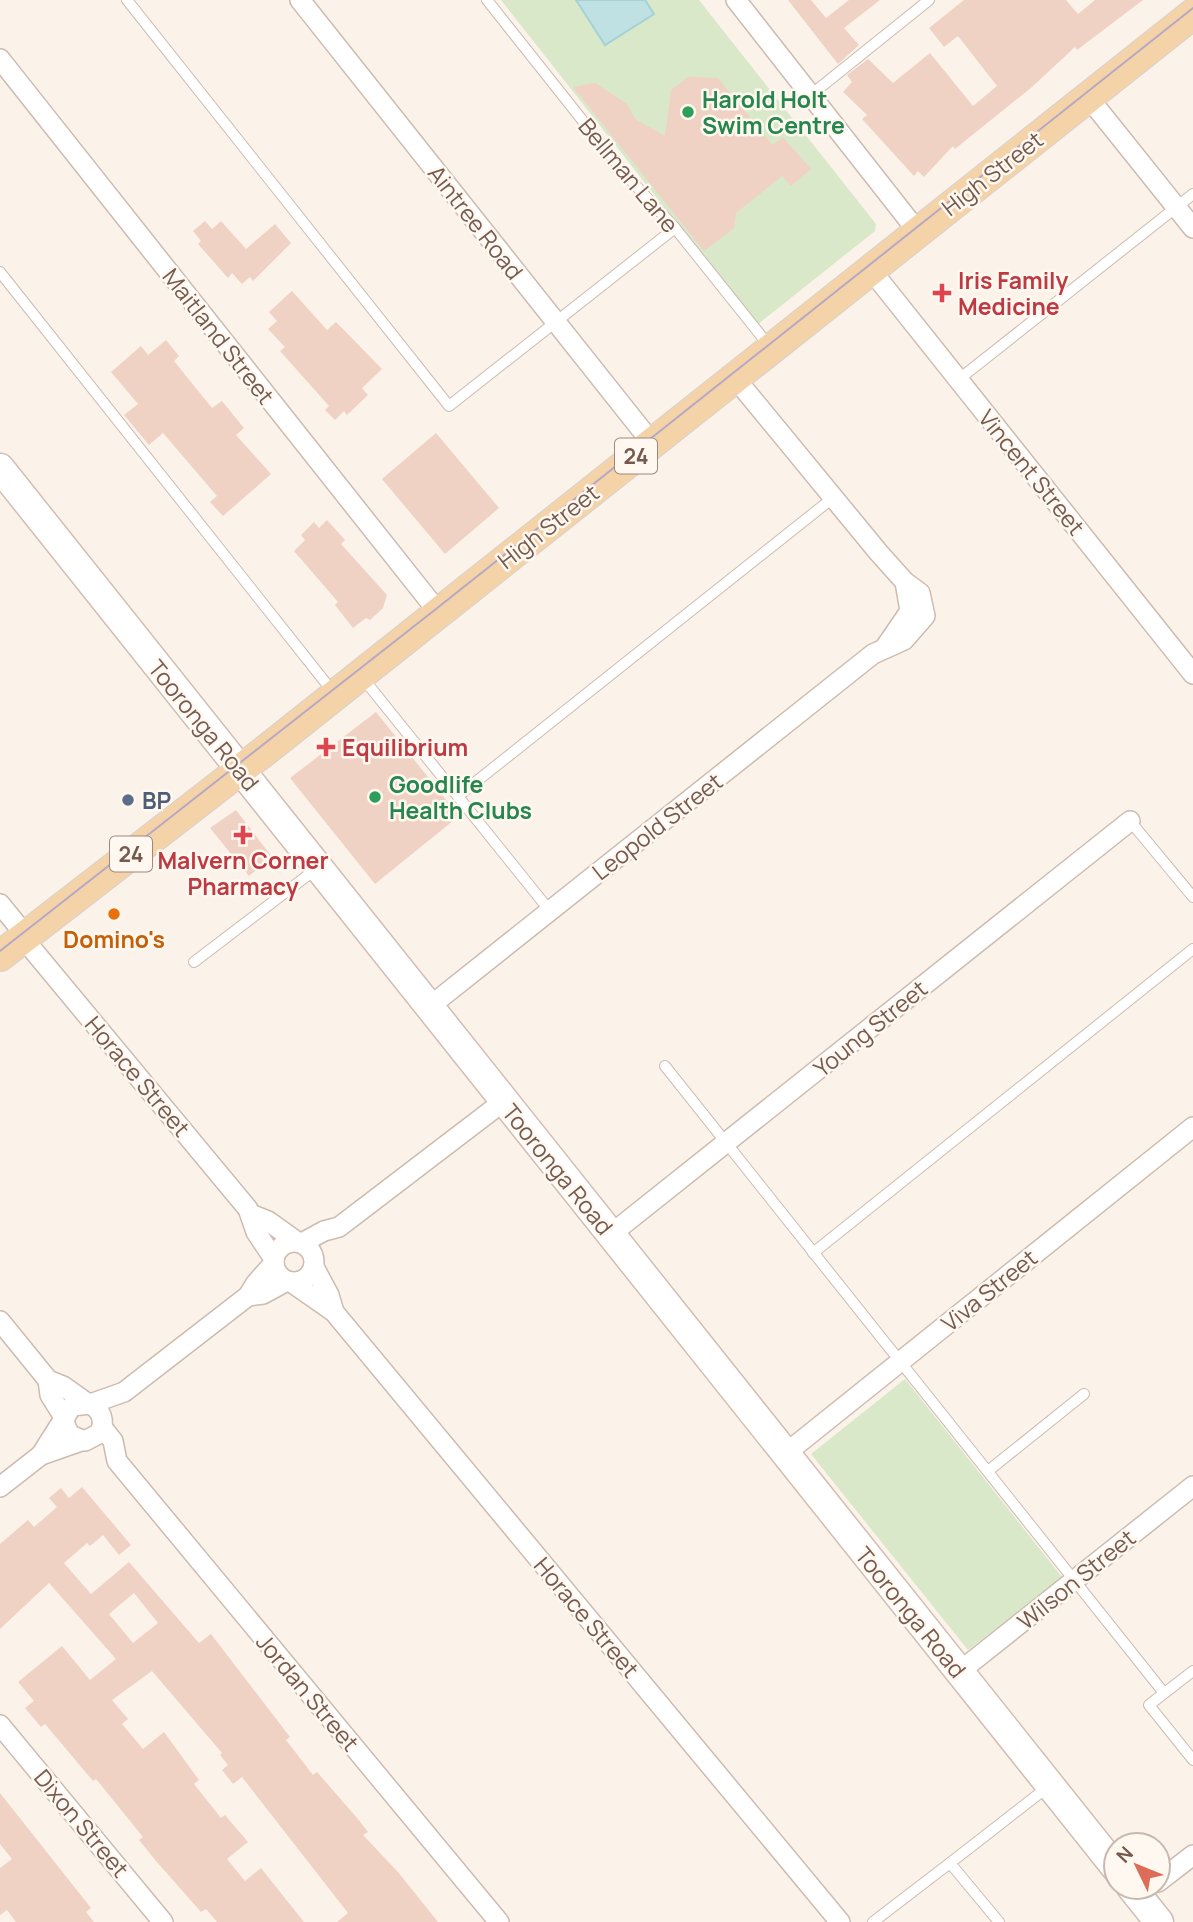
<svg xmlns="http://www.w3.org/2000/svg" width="1193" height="1922" viewBox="0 0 1193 1922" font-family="Manrope,sans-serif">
	<rect width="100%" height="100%" fill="#fbf3ea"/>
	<g fill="#d8e8c9">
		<path d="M501 0H699L876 224 875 231 757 325Z"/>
		<path d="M905 1379 1062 1577 968 1650 811 1454Z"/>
	</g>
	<path fill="#bfe1e4" stroke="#a6d1d5" stroke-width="2" d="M576 0H645L654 14 605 45Z"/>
	<g fill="#efd2c3" fill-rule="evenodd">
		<path d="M788 0H811L826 18 849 0H880L844 28 859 45 838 64Z"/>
		<path d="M964 0H1066L1078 14 1095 0H1143L1077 50 1075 47 1032 87 955 149 953 146 924 177 918 171 914 176 862 119 867 115 843 92 852 82 847 75 868 59 893 83 930 53 973 106 997 86 958 36 944 47 929 28Z"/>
		<path d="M688 77 718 78 772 145 783 137 811 169 791 186 782 176 736 213 734 228 704 251 573 87 595 83 627 104 635 119 665 136 671 90Z"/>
		<path d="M205 221 212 229 221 221 246 249 275 224 291 243 253 281 250 277 242 284 232 273 228 278 198 244 201 241 193 231Z"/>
		<path d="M292 291 327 330 336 322 382 369 362 388 368 395 347 415 344 411 335 420 325 410 329 406 280 351 285 347 268 329 277 321 269 312Z"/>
		<path d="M166 340 179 356 174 361 212 408 222 401 244 428 236 435 271 474 223 516 210 502 217 496 163 433 149 445 124 415 138 404 111 372 141 346 148 355Z"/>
		<path d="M436 433 499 508 445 554 382 479Z"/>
		<path d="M327 520 345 540 341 544 387 595 383 608 370 620 366 618 353 628 335 605 338 602 294 551 305 540 301 535 314 522 319 528Z"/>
		<path d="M376 712 459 816 375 884 290 778Z"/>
		<path d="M236 810 272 857 249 876 210 828Z"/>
		<path d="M82 1487 131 1545 119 1555 103 1535 90 1546 87 1543 64 1563 91 1594 129 1562 199 1643 211 1634 290 1737 286 1740 313 1775 317 1772 358 1819 368 1832 363 1835 398 1872 438 1922H337L348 1913 242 1777 233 1784 222 1770 228 1765 220 1755 222 1753 152 1671 112 1700 128 1719 122 1724 143 1749 164 1732 199 1780 194 1784 221 1818 225 1815 248 1842 227 1859 245 1881 261 1868 304 1922H217L206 1909 201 1912 156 1861 139 1840 143 1837 96 1779 93 1781 45 1724 41 1727 25 1708 34 1701 18 1682 62 1646 90 1680 116 1659 49 1583 0 1629V1544L28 1520 34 1527 57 1507 49 1498 61 1488 69 1498ZM134 1593 158 1623 133 1643 109 1614Z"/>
		<path d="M0 1793 91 1908 86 1912 94 1922H16L7 1910 0 1915V1868L12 1859 0 1844Z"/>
	</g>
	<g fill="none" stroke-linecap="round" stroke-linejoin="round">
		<defs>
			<g id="service">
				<path d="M127 0 449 406 675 228"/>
				<path d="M487 0 625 174 675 228 770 347"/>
				<path d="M812 94 929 0"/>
				<path d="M0 272 333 692"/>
				<path d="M958 380 1193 194"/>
				<path d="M362 677 550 911"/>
				<path d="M458 796 834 497"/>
				<path d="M1130 821 1193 897"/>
				<path d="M194 962 316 869"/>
				<path d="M665 1066 1164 1693"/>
				<path d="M813 1253 1193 949"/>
				<path d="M988 1471 1084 1394"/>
				<path d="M1193 1671 1149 1705 1193 1760"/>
				<path d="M950 1863 1049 1786"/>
				<path d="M873 1922 950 1863 999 1922"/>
			</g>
			<g id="minor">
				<path d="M300 0 652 443"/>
				<path d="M736 0 918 232"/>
				<path d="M0 59 439 613"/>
				<path d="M1088 97 1193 228"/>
				<path d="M871 270 1193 674"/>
				<path d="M886 646 910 611 905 582"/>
				<path d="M0 904 26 936"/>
				<path d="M23 938 248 1209 256 1232 274 1259"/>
				<path d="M429 1007 873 654 904 640 925 616 920 593 905 582 879 553 735 378"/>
				<path d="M253 1215 268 1221 296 1241"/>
				<path d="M610 1235 1130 821"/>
				<circle cx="294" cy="1262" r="20"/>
				<path d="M302 1243 324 1231 339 1227 504 1101"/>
				<path d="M314 1267 329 1295 334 1312"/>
				<path d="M291 1282 334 1312 840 1922"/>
				<path d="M248 1296 263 1294 287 1281"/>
				<path d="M0 1321 48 1380 63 1386 87 1403"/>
				<path d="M48 1380 50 1395 65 1419"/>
				<path d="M90 1404 124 1392 248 1296 256 1283 274 1263"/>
				<path d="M102 1427 113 1441 117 1461 499 1922"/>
				<path d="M785 1454 1193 1127"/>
				<path d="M41 1455 72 1406 90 1404C102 1410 105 1421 100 1433L85 1441 70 1435 64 1423"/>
				<path d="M0 1487 41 1455 81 1441"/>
				<path d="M959 1672 1193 1486"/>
				<path d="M0 1725 163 1922"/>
				<path d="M1158 1882 1193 1855"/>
			</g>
			<g id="secondary">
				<path d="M0 468 1116 1868"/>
				<path d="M1131 1887 1159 1922"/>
			</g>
			<path id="primary" d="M0 956 266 750 1193 14"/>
		</defs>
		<use href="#service" stroke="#cdbbb0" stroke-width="12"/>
		<use href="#minor" stroke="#cdbbb0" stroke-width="22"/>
		<use href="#secondary" stroke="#d2bdb1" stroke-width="31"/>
		<use href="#primary" stroke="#d8d1ce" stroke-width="32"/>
		<use href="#service" stroke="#fff" stroke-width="10"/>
		<use href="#minor" stroke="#fff" stroke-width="19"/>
		<use href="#secondary" stroke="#fff" stroke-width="28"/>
		<use href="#primary" stroke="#f5d3a8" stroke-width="30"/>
		<path stroke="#b6a8c5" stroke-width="2" d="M0 951 436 609 1193 8"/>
	</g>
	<g fill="#2e9e5b" stroke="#fef8f0" stroke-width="2.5">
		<circle cx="688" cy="112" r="7"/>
		<circle cx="375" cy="797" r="7"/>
	</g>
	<g fill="#e0444e" stroke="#fef8f0" stroke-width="2.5">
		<path d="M938.5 282.5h7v7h7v7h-7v7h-7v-7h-7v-7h7z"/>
		<path d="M322.5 736.5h7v7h7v7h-7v7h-7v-7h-7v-7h7z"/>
		<path d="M239.5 824.5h7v7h7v7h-7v7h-7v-7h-7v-7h7z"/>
	</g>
	<circle fill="#5c6f8a" stroke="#fef8f0" stroke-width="2.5" cx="128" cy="800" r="7"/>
	<circle fill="#e8710a" stroke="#fef8f0" stroke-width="2.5" cx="114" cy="914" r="7"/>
	<g text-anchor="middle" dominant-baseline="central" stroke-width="5" stroke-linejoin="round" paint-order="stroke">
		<g fill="#fef8f0" stroke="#9e897f" stroke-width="2">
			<rect x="615" y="438.5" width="42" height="35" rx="5"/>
			<rect x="110" y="836.5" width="42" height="35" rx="5"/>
		</g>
		<g font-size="21" font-weight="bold" fill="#755a4f">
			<text x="636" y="456">24</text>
			<text x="131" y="854">24</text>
		</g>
		<g font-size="23" font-weight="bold" fill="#27864d" stroke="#fef8f0" text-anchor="start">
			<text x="702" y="99">Harold Holt<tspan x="702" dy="26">Swim Centre</tspan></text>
			<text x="389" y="784">Goodlife<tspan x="389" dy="26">Health Clubs</tspan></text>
		</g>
		<g font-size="23" fill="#755a4f" stroke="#fef8f0">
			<text transform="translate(992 173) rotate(-38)">High Street</text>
			<text transform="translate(629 175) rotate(50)">Bellman Lane</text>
			<text transform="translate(476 222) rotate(52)">Aintree Road</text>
			<text transform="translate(219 336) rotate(52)">Maitland Street</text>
			<text transform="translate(1032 472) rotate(51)">Vincent Street</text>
			<text transform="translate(548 526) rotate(-38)">High Street</text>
			<text transform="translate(204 725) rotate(51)">Tooronga Road</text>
			<text transform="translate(657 826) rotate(-38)">Leopold Street</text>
			<text transform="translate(870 1028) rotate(-39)">Young Street</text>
			<text transform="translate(138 1076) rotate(50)">Horace Street</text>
			<text transform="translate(558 1169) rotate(51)">Tooronga Road</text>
			<text transform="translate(989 1290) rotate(-39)">Viva Street</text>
			<text transform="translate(1076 1579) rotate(-39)">Wilson Street</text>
			<text transform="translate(911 1612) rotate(51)">Tooronga Road</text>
			<text transform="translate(587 1617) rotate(50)">Horace Street</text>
			<text transform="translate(308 1692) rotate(50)">Jordan Street</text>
			<text transform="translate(82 1823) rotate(50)">Dixon Street</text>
		</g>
		<g font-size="23" font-weight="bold" fill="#be3a42" stroke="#fef8f0" text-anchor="start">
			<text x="958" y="280">Iris Family<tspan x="958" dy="26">Medicine</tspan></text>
			<text x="342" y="747">Equilibrium</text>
			<text x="243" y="860" text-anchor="middle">Malvern Corner<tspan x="243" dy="26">Pharmacy</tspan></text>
		</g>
		<g font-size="23" font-weight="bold" fill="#4e5e75" stroke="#fef8f0" text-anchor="start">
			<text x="142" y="800">BP</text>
		</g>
		<g font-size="23" font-weight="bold" fill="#c56008" stroke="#fef8f0">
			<text x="114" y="939">Domino's</text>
		</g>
	</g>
	<g transform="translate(1137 1866) rotate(313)"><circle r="33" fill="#fef8f0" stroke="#c7b9b0" stroke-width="2"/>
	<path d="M0-5L12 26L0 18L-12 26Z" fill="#dc6d58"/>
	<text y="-10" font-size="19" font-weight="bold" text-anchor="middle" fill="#755a4f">N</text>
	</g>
</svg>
